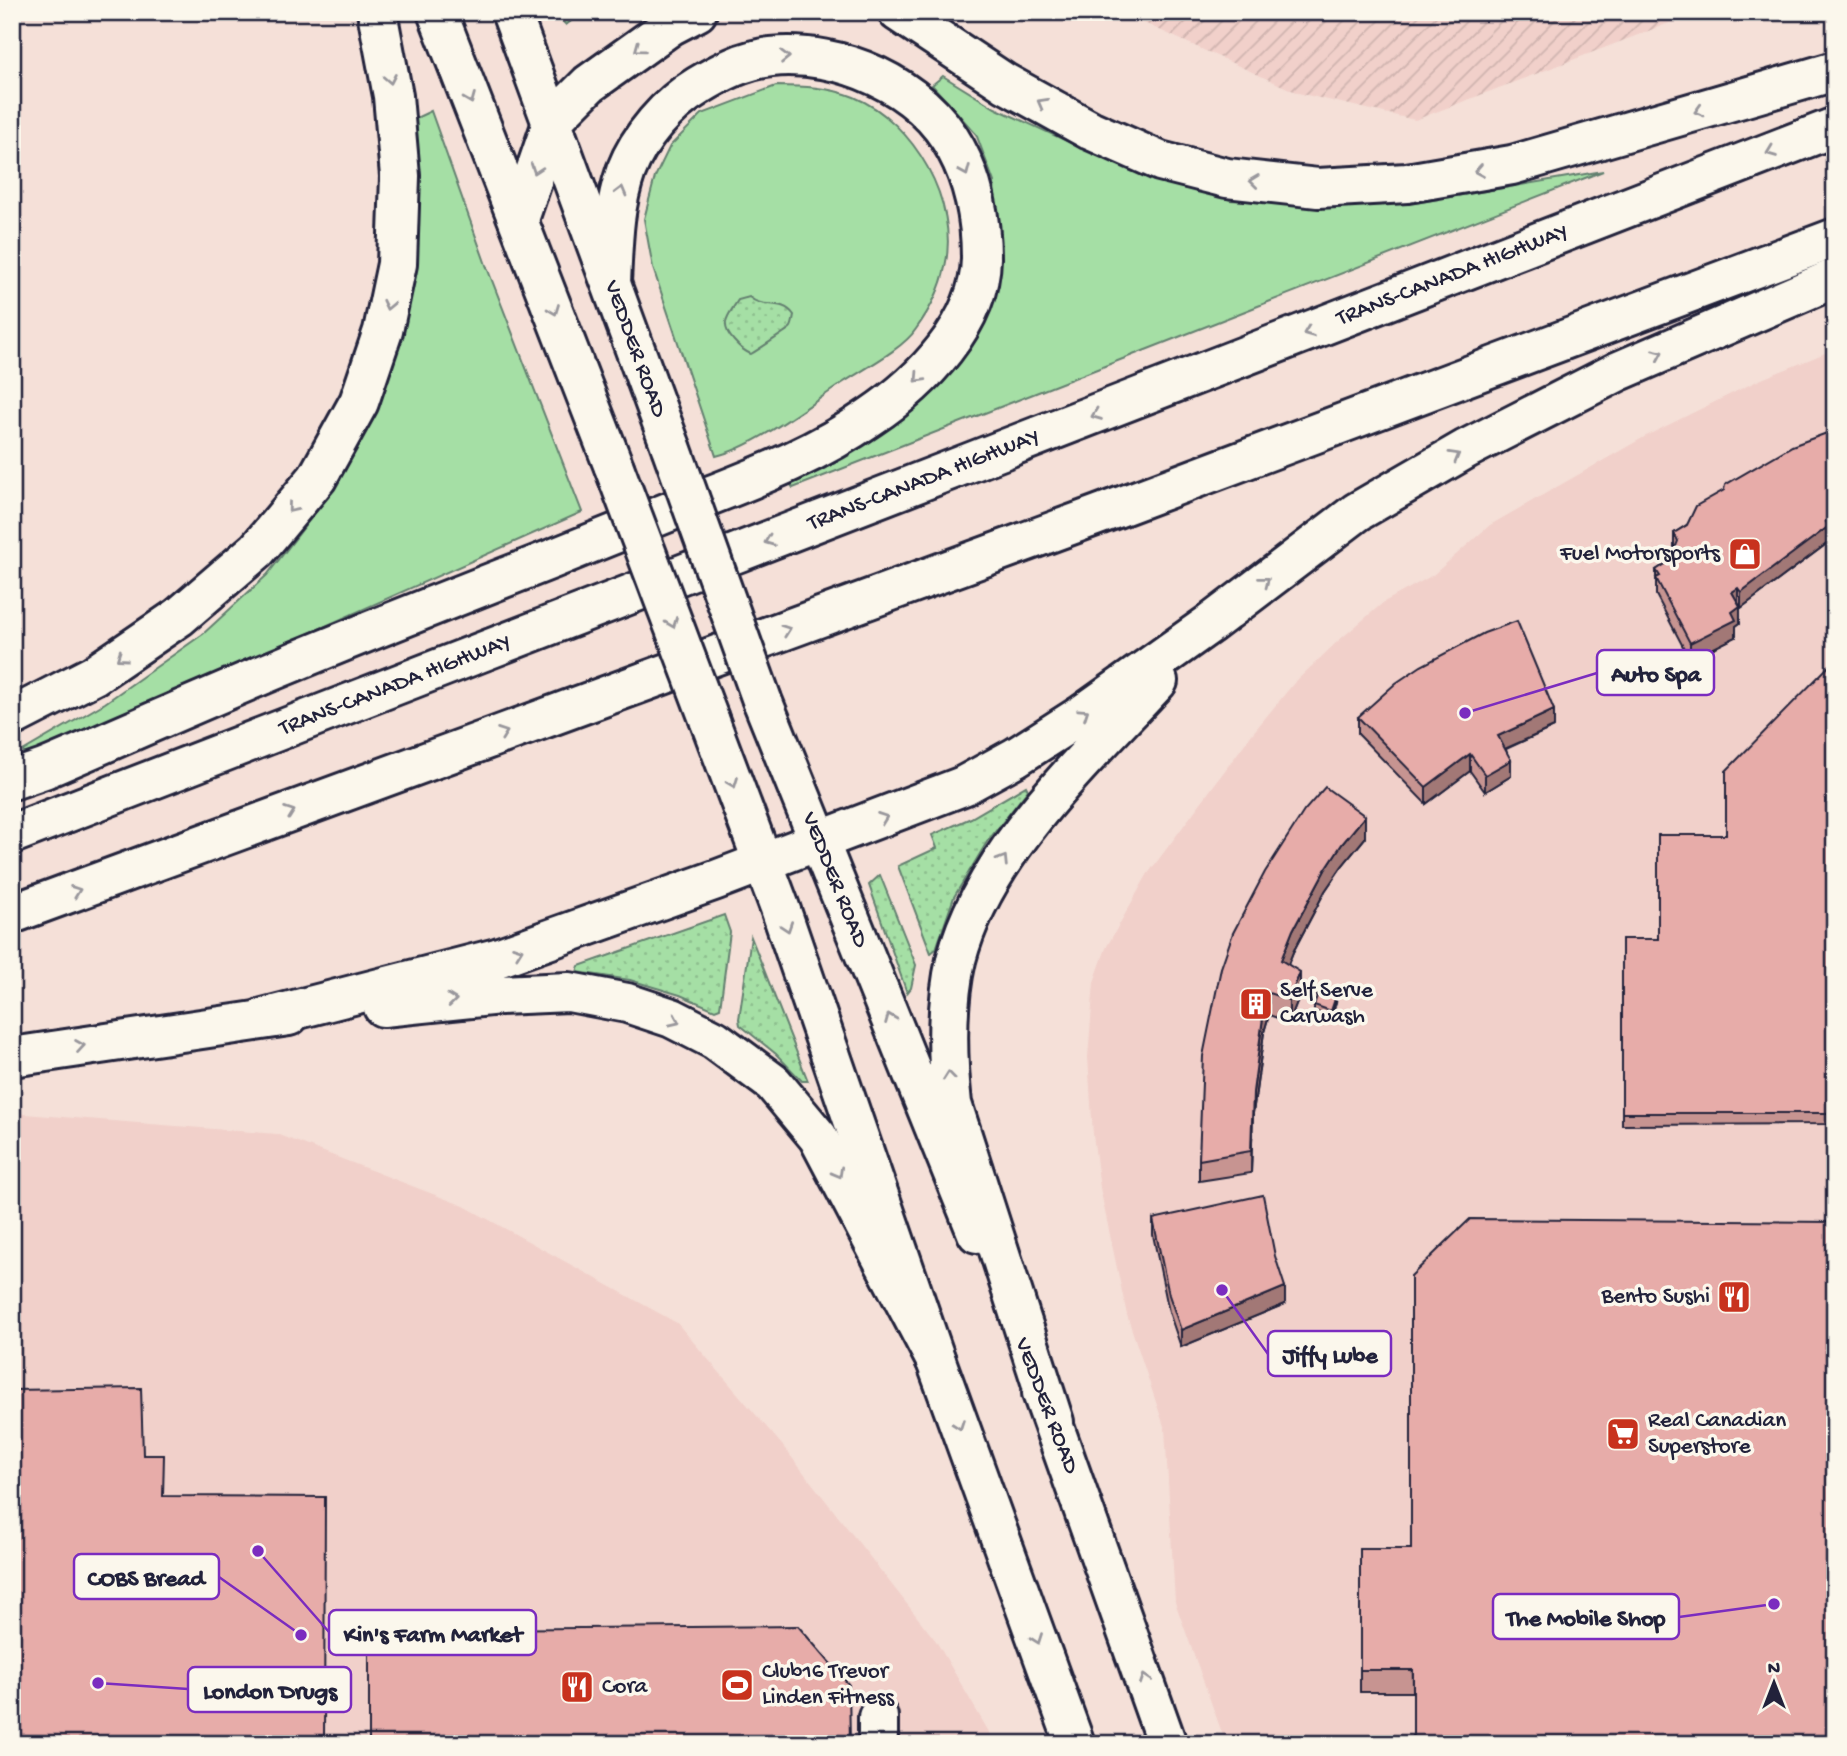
<svg xmlns="http://www.w3.org/2000/svg" width="1847" height="1756" viewBox="0 0 1847 1756" font-family="'Gochi Hand',sans-serif">
	<defs>
		<pattern id="industrial-furrows" width="10" height="10" patternUnits="userSpaceOnUse" patternTransform="scale(1.75)"><rect width="10" height="10" fill="#f1d0ca"/><path d="M-1 1l2-2M0 10L10 0M9 11l2-2" fill="none" stroke="#ceb2ae"/></pattern>
		<pattern id="park-dots" width="8" height="8" patternUnits="userSpaceOnUse" patternTransform="scale(1.75)"><rect width="8" height="8" fill="#a5dfa5"/><path d="M2 2h.1M6 6h.1" fill="none" stroke="#8ebf8f" stroke-width="1.8" stroke-linecap="round"/></pattern>
	</defs>
	<rect width="100%" height="100%" fill="#f5e0d8"/>
	<filter id="ink" filterUnits="userSpaceOnUse"><feTurbulence type="fractalNoise" baseFrequency=".0143" numOctaves="2"/><feDisplacementMap in="SourceGraphic" scale="14" xChannelSelector="R" yChannelSelector="G"/><feConvolveMatrix kernelMatrix="1 2 1 2 8 2 1 2 1" color-interpolation-filters="sRGB"/></filter>
	<g filter="url(#ink)">
		<g fill="#f1d0ca">
			<path d="M1835 349V1744H1226L1175 1602 1165 1429 1127 1315 1100 1188 1093 1135 1088 1057 1094 982 1106 948 1147 875 1252 734 1294 683 1337 642 1384 602 1433 575 1490 525 1646 436 1757 381Z"/>
			<path d="M12 1113 277 1134 464 1206 677 1323 782 1445 936 1641 996 1744H12Z"/>
		</g>
		<path fill="url(#industrial-furrows)" d="M1120 12H1698L1415 120 1298 93Z"/>
		<g fill="#a5dfa5" stroke="#648070" stroke-width="2">
			<path d="M943 76 995 108 1084 149 1230 200 1318 205 1415 203 1603 171 793 488 790 483 878 433 922 401 958 359 997 232 994 182 976 134 932 85Z"/>
			<path d="M776 86C803 86 829 87 854 97 914 122 960 203 945 267 941 288 929 311 916 329 904 348 864 369 844 382 809 405 755 447 716 456L653 268 644 219 655 177 670 146 702 114Z"/>
			<path d="M431 111 486 265 582 512 26 759 23 751 105 703 203 634 267 575 335 487 380 400 403 333 414 264 412 120Z"/>
		</g>
		<g fill="url(#park-dots)" stroke="#648070" stroke-width="2">
			<path d="M553 12H583L566 25Z"/>
			<path d="M749 297C764 310 782 298 794 315 793 319 793 324 791 327 790 329 756 351 751 354 741 350 724 334 726 322 727 315 734 307 738 300Z"/>
			<path d="M1026 786 1028 790 987 842 954 897 936 949 931 953 898 866 937 848 932 835 971 818Z"/>
			<path d="M880 875 916 965 911 988 907 993 869 885Z"/>
			<path d="M724 915 730 932 720 1008 715 1010 680 995 630 980 577 972 579 966Z"/>
			<path d="M751 937 808 1081H802L776 1054 740 1025 739 1019Z"/>
		</g>
		<g fill="none" stroke-linecap="round" stroke-linejoin="round">
			<defs>
				<path id="minor" d="M878 1744V1717"/>
				<g id="major">
					<path d="M437 12 614 467"/>
					<path id="s1" d="M511 12 671 447"/>
					<path id="s2" d="M762 700 977 1233"/>
					<path d="M709 719 779 905 936 1361 1075 1744"/>
					<path d="M1042 1393 1167 1744"/>
				</g>
				<g id="highway">
					<path d="M898 12 1005 83 1090 130 1160 161 1227 178 1318 188 1407 183 1512 165 1835 71"/>
					<path d="M519 219 553 120 589 84 670 26 697 12"/>
					<path d="M12 717 94 675 179 617 257 550 317 478 359 402 383 331 397 264 400 176 393 96 377 12"/>
					<path d="M12 780 44 769C124 735 204 699 284 666 373 629 463 594 552 559 603 538 654 518 706 497 763 475 820 452 870 417 921 383 980 324 981 258 981 221 974 182 956 149 922 85 840 50 771 57 744 60 721 72 698 86 668 104 639 137 626 171 613 208 613 244 611 283"/>
					<path id="s3" d="M12 834 1835 127"/>
					<path d="M12 914 1098 515 1835 238"/>
					<path d="M383 1007 500 995 569 992 627 1003 672 1018 715 1040 773 1083 818 1137 936 1361"/>
					<path d="M263 1018 497 958 716 880 963 786 1016 757 1083 714 1211 623 1357 512 1466 449 1619 371 1835 278"/>
					<path d="M12 1057 289 1016"/>
					<path d="M1054 1422 952 1104C947 1057 945 1007 956 960 983 853 1085 760 1158 681"/>
				</g>
			</defs>
			<use href="#minor" stroke="#22223b" stroke-width="44"/>
			<use href="#major" stroke="#22223b" stroke-width="44"/>
			<use href="#highway" stroke="#22223b" stroke-width="44"/>
			<use href="#minor" stroke="#fbf7ec" stroke-width="38"/>
			<use href="#major" stroke="#fbf7ec" stroke-width="38"/>
			<use href="#highway" stroke="#fbf7ec" stroke-width="38"/>
			<defs>
				<g id="major-bridge">
					<path d="M671 447 762 700"/>
					<path d="M614 467 709 719"/>
				</g>
			</defs>
			<use href="#major-bridge" stroke="#22223b" stroke-width="44" stroke-linecap="butt"/>
			<use href="#major-bridge" stroke="#fbf7ec" stroke-width="38"/>
		</g>
		<g fill="#c79491" stroke="#22223b" stroke-width="2">
			<path d="M1835 430V532L1829 536V542L1741 608 1740 607V623L1736 626V637L1690 660 1656 595V570L1670 561 1674 550V533Z"/>
			<path d="M1835 665V1124L1622 1125V939H1658L1726 835Z"/>
			<path d="M1358 717 1554 727 1506 749 1511 776 1485 792 1470 771 1426 804 1358 734Z"/>
			<path d="M1365 838 1342 866 1325 891 1293 952 1288 964 1300 994 1289 1022 1269 1015 1264 1032 1253 1113 1251 1173 1199 1181V1160L1221 968Z"/>
			<path d="M1336 1002 1331 1017 1314 1011V1005Z"/>
			<path d="M1153 1219 1285 1304 1181 1347 1169 1312 1153 1235Z"/>
			<path d="M1360 1549H1411L1413 1692H1360Z"/>
		</g>
		<g fill="#a27876" stroke="#22223b" stroke-width="2">
			<path d="M1835 515V532L1829 536V542L1741 608V592Z"/>
			<path d="M1738 588V605L1732 592Z"/>
			<path d="M1740 606V623L1736 626V637L1690 660V643Z"/>
			<path d="M1554 710V727L1498 752V736Z"/>
			<path d="M1470 754V771L1426 804V787Z"/>
			<path d="M1511 760V776L1485 792V775Z"/>
			<path d="M1365 816V838L1342 866 1325 891 1293 952 1281 982V960L1293 930 1325 870 1342 844Z"/>
			<path d="M1300 972V994L1289 1022V1000Z"/>
			<path d="M1269 993V1015L1264 1032 1253 1113 1251 1173 1253 1092 1264 1010Z"/>
			<path d="M1336 996V1002L1331 1017V1011Z"/>
			<path d="M1285 1287V1304L1181 1347V1330Z"/>
		</g>
		<g fill="#e7aca9" stroke="#22223b" stroke-width="2">
			<path d="M1835 430V515L1826 522 1829 526 1741 592 1738 588 1732 592 1740 606 1732 612 1736 620 1690 643 1656 578 1660 576 1656 570 1670 561 1678 541 1674 533 1687 525 1696 506 1724 490 1725 485 1792 446Z"/>
			<path d="M1517 621 1554 710 1498 736 1511 760 1485 775 1470 754 1426 787 1358 717 1396 683 1421 666 1484 633Z"/>
			<path d="M1830 665H1835V1113H1622V939H1658V835H1726V771Z"/>
			<path d="M1325 787 1365 816 1342 844 1325 870 1293 930 1281 960 1300 972 1289 1000 1269 993 1264 1010 1253 1092 1251 1151 1199 1160 1203 1056 1221 968 1233 933 1265 872 1304 811Z"/>
			<path d="M1319 990 1336 996 1331 1011 1314 1005Z"/>
			<path d="M1263 1195 1275 1256 1285 1287 1181 1330 1169 1295 1153 1219Z"/>
			<path d="M1470 1219 1835 1222V1744H1413V1670H1360V1549H1411V1276Z"/>
			<path d="M141 1388 143 1455H164L163 1496 325 1497 324 1744H12V1390Z"/>
			<path d="M798 1626 849 1685 850 1744H369V1630Z"/>
		</g>
		<defs><path id="oneway-chevron" d="M-2-3.5L2.5 0L-2 3.5" fill="none" stroke-width="1.6" stroke-linecap="round" stroke-linejoin="round" transform="scale(1.75)"/></defs>
		<g stroke="#99979c">
			<use href="#oneway-chevron" transform="translate(639 48) rotate(144)"/>
			<use href="#oneway-chevron" transform="translate(785 57) rotate(-1)"/>
			<use href="#oneway-chevron" transform="translate(390 79) rotate(79)"/>
			<use href="#oneway-chevron" transform="translate(470 99) rotate(68)"/>
			<use href="#oneway-chevron" transform="translate(1042 103) rotate(-151)"/>
			<use href="#oneway-chevron" transform="translate(1699 111) rotate(164)"/>
			<use href="#oneway-chevron" transform="translate(1771 152) rotate(159)"/>
			<use href="#oneway-chevron" transform="translate(536 169) rotate(109)"/>
			<use href="#oneway-chevron" transform="translate(965 171) rotate(67)"/>
			<use href="#oneway-chevron" transform="translate(1479 171) rotate(170)"/>
			<use href="#oneway-chevron" transform="translate(1254 181) rotate(-173)"/>
			<use href="#oneway-chevron" transform="translate(621 191) rotate(-75)"/>
			<use href="#oneway-chevron" transform="translate(388 305) rotate(102)"/>
			<use href="#oneway-chevron" transform="translate(554 310) rotate(69)"/>
			<use href="#oneway-chevron" transform="translate(1308 332) rotate(159)"/>
			<use href="#oneway-chevron" transform="translate(1658 354) rotate(-24)"/>
			<use href="#oneway-chevron" transform="translate(919 378) rotate(133)"/>
			<use href="#oneway-chevron" transform="translate(1096 415) rotate(159)"/>
			<use href="#oneway-chevron" transform="translate(1455 456) rotate(-30)"/>
			<use href="#oneway-chevron" transform="translate(292 508) rotate(130)"/>
			<use href="#oneway-chevron" transform="translate(769 541) rotate(159)"/>
			<use href="#oneway-chevron" transform="translate(1265 581) rotate(-38)"/>
			<use href="#oneway-chevron" transform="translate(672 623) rotate(69)"/>
			<use href="#oneway-chevron" transform="translate(786 630) rotate(-20)"/>
			<use href="#oneway-chevron" transform="translate(121 657) rotate(145)"/>
			<use href="#oneway-chevron" transform="translate(1084 713) rotate(-34)"/>
			<use href="#oneway-chevron" transform="translate(503 733) rotate(-20)"/>
			<use href="#oneway-chevron" transform="translate(733 783) rotate(69)"/>
			<use href="#oneway-chevron" transform="translate(290 812) rotate(-20)"/>
			<use href="#oneway-chevron" transform="translate(883 818) rotate(-20)"/>
			<use href="#oneway-chevron" transform="translate(1003 860) rotate(-58)"/>
			<use href="#oneway-chevron" transform="translate(76 891) rotate(-20)"/>
			<use href="#oneway-chevron" transform="translate(787 927) rotate(71)"/>
			<use href="#oneway-chevron" transform="translate(518 951) rotate(-20)"/>
			<use href="#oneway-chevron" transform="translate(452 1000) rotate(-6)"/>
			<use href="#oneway-chevron" transform="translate(890 1018) rotate(-112)"/>
			<use href="#oneway-chevron" transform="translate(675 1021) rotate(24)"/>
			<use href="#oneway-chevron" transform="translate(80 1046) rotate(-9)"/>
			<use href="#oneway-chevron" transform="translate(949 1076) rotate(-96)"/>
			<use href="#oneway-chevron" transform="translate(838 1173) rotate(61)"/>
			<use href="#oneway-chevron" transform="translate(959 1425) rotate(70)"/>
			<use href="#oneway-chevron" transform="translate(1037 1639) rotate(70)"/>
			<use href="#oneway-chevron" transform="translate(1145 1679) rotate(-109)"/>
		</g>
	</g>
	<defs>
		<symbol id="shop-square" viewBox="-11 -11 22 22"><rect x="-9" y="-9" width="18" height="18" rx="4" fill="#c8321e" stroke="#fbf7ec"/><path d="M-5-2.5h2.3a2.7 3.5 0 0 1 5.4 0H5L5.5 6h-11ZM-1.5-2.5h3a1.5 2.3 0 0 0-3 0Z" fill="#fff"/></symbol>
		<symbol id="building-square" viewBox="-11 -11 22 22"><rect x="-9" y="-9" width="18" height="18" rx="4" fill="#c8321e" stroke="#fbf7ec"/><path d="M-4-6H4V6H1V3H-1V6H-4ZM-2.5-4.3h1.7v1.8h-1.7ZM.8-4.3h1.7v1.8H.8ZM-2.5-1h1.7V.8h-1.7ZM.8-1h1.7V.8H.8Z" fill="#fff"/></symbol>
		<symbol id="restaurant-square" viewBox="-11 -11 22 22"><rect x="-9" y="-9" width="18" height="18" rx="4" fill="#c8321e" stroke="#fbf7ec"/><path d="M-5-6h1v4h1v-4h1v4h1v-4h1v5L-1.5 .5V6h-2V.5L-5-1ZM5-6V6H3V1.5H1.5Q1.5-4 5-6Z" fill="#fff"/></symbol>
		<symbol id="supermarket-square" viewBox="-11 -11 22 22"><rect x="-9" y="-9" width="18" height="18" rx="4" fill="#c8321e" stroke="#fbf7ec"/><path d="M-6-5.5h2.5l.6 2H6L4.5 2H-2.5L-4.4-4H-6ZM-1.5 3.2a1.3 1.3 0 1 0 .1 0ZM3 3.2a1.3 1.3 0 1 0 .1 0Z" fill="#fff"/></symbol>
		<symbol id="stadium-square" viewBox="-11 -11 22 22"><rect x="-9" y="-9" width="18" height="18" rx="4" fill="#c8321e" stroke="#fbf7ec"/><path d="M0-5a6.5 5 0 1 0 0 10a6.5 5 0 1 0 0-10ZM-3.5-1.8h7v3.6h-7Z" fill="#fff"/></symbol>
	</defs>
	<g fill-rule="evenodd">
		<use href="#shop-square" x="1726" y="535" width="38" height="38"/>
		<use href="#building-square" x="1237" y="985" width="38" height="38"/>
		<use href="#restaurant-square" x="1715" y="1278" width="38" height="38"/>
		<use href="#supermarket-square" x="1604" y="1415" width="38" height="38"/>
		<use href="#stadium-square" x="718" y="1666" width="38" height="38"/>
		<use href="#restaurant-square" x="558" y="1668" width="38" height="38"/>
	</g>
	<g text-anchor="middle" dominant-baseline="central" stroke-width="7" stroke-linejoin="round" paint-order="stroke">
		<g font-size="23" fill="#22223b" stroke="#fbf7ec">
			<text stroke="none"><textPath href="#s3" startOffset="1545">TRANS-CANADA HIGHWAY</textPath></text>
			<text stroke="none"><textPath href="#s1" startOffset="359">VEDDER ROAD</textPath></text>
			<text stroke="none"><textPath href="#s3" startOffset="978">TRANS-CANADA HIGHWAY</textPath></text>
			<text stroke="none"><textPath href="#s3" startOffset="411">TRANS-CANADA HIGHWAY</textPath></text>
			<text stroke="none"><textPath href="#s2" startOffset="194">VEDDER ROAD</textPath></text>
			<text transform="translate(1046 1406) rotate(69)">VEDDER ROAD</text>
		</g>
		<g font-size="23" fill="#22223b" stroke="#fbf7ec" text-anchor="start">
			<text x="1720" y="554" text-anchor="end">Fuel Motorsports</text>
			<text x="1280" y="991">Self Serve<tspan x="1280" dy="26">Carwash</tspan></text>
			<text x="1710" y="1297" text-anchor="end">Bento Sushi</text>
			<text x="1648" y="1421">Real Canadian<tspan x="1648" dy="26">Superstore</tspan></text>
			<text x="762" y="1672">Club16 Trevor<tspan x="762" dy="26">Linden Fitness</tspan></text>
			<text x="602" y="1687">Cora</text>
		</g>
	</g>
	<path fill="none" stroke="#7b2cbf" stroke-width="2.5" d="M1465 713L1597 673M1222 1290L1268 1354M301 1635L219 1577M1774 1604L1679 1617M258 1551L329 1632M98 1683L188 1689"/>
	<g fill="#7b2cbf" stroke="#fbf7ec" stroke-width="2.5">
		<circle cx="1465" cy="713" r="7"/>
		<circle cx="1222" cy="1290" r="7"/>
		<circle cx="301" cy="1635" r="7"/>
		<circle cx="1774" cy="1604" r="7"/>
		<circle cx="258" cy="1551" r="7"/>
		<circle cx="98" cy="1683" r="7"/>
	</g>
	<g fill="#fbf7ec" stroke="#7b2cbf" stroke-width="2.5">
		<rect x="1597" y="650" width="117" height="45" rx="7"/>
		<rect x="1268" y="1331" width="123" height="45" rx="7"/>
		<rect x="74" y="1554" width="145" height="45" rx="7"/>
		<rect x="1493" y="1594" width="186" height="45" rx="7"/>
		<rect x="329" y="1610" width="207" height="45" rx="7"/>
		<rect x="188" y="1667" width="163" height="45" rx="7"/>
	</g>
	<g font-size="24" text-anchor="middle" font-weight="bold" fill="#22223b">
		<text x="1656" y="681">Auto Spa</text>
		<text x="1330" y="1362">Jiffy Lube</text>
		<text x="146" y="1585">COBS Bread</text>
		<text x="1586" y="1625">The Mobile Shop</text>
		<text x="433" y="1641">Kin's Farm Market</text>
		<text x="270" y="1698">London Drugs</text>
	</g>
	<rect width="1847" height="1756" fill="none" stroke="#fbf7ec" stroke-width="42"/>
	<rect x="21" y="21" width="1805" height="1714" fill="none" stroke="#22223b" stroke-width="2.5" filter="url(#ink)"/>
	<g transform="translate(1774 1683)" stroke="#fbf7ec" stroke-width="5" paint-order="stroke">
	<path d="M0-5L12 26L0 18L-12 26Z" fill="#22223b"/>
	<text y="-10" font-size="19" font-weight="bold" text-anchor="middle" fill="#22223b">N</text>
	</g>
</svg>
